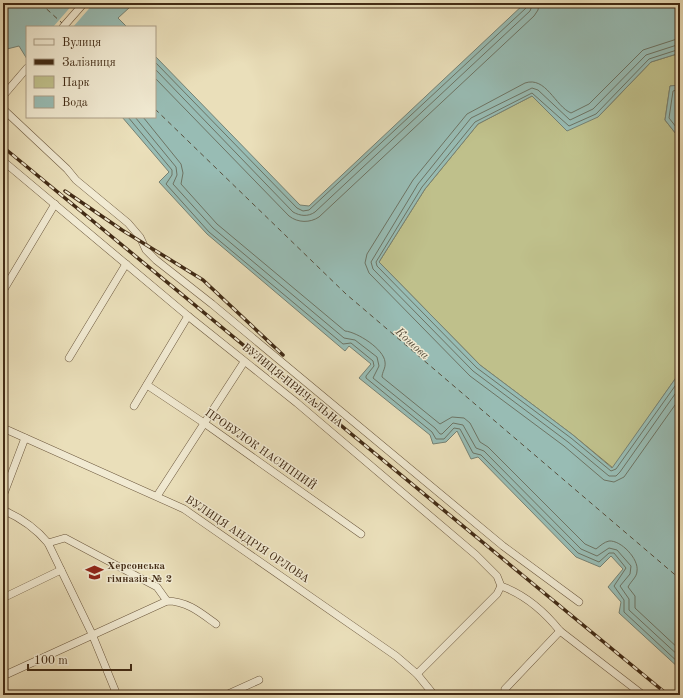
<svg xmlns="http://www.w3.org/2000/svg" width="683" height="698" viewBox="0 0 683 698" font-family="'Old Standard TT',serif">
	<rect width="100%" height="100%" fill="#eadfba"/>
	<filter id="stains"><feTurbulence type="fractalNoise" baseFrequency=".005" numOctaves="4"/><feColorMatrix values="0 0 0 0 .2 0 0 0 0 .09 0 0 0 0 .02 0 0 0 .5 -.17"/></filter>
	<radialGradient id="worn" r=".72"><stop offset=".6" stop-color="#630" stop-opacity="0"/><stop offset="1" stop-color="#630" stop-opacity=".3"/></radialGradient>
	<path fill="#bfc08b" stroke="#807650" d="M680 53V85L670 86 665 120 680 139V372L613 468 573 435 480 365 379 262 425 189 478 124 532 96 598 117 651 62Z"/>
	<g fill="#98bcb4" stroke="#768274">
		<path d="M3 3H126L130 7 118 18 127 27H27V59L19 46 3 50Z"/>
		<path d="M525 3H680V53L651 62 598 117 567 131 532 96 478 124 425 189 379 262 480 365 573 435 612 468 680 372V669L619 613 621 602 608 587 623 569 611 556 600 567 576 557 478 457 471 459 457 431 446 442 433 444 430 435 359 378 371 364 349 346 345 351 207 234 159 182 169 172 122 117H155V56L300 205 309 206Z"/>
		<path d="M680 85V139L665 120 670 86Z"/>
	</g>
	<path fill="#eadfba" d="M74 3H94L73 27H53Z"/>
	<g fill="none" stroke-linecap="round" stroke-linejoin="round">
		<g stroke="#6d7464" stroke-width="1">
			<path d="M680 38 643 50 589 104 571 113C555 106 546 76 525 83L467 114 413 180 367 254 365 263 369 273 470 376 564 446 604 480 614 482 624 477 680 398"/>
			<path d="M680 44 646 55 593 109 570 120 538 90 532 88 471 118 418 184 371 262 373 269 473 371 568 442 609 476H616L620 472 680 387"/>
			<path d="M680 49 649 59 596 114 569 126 532 93 475 122 422 187 376 262 377 266 477 368 571 438 611 471 616 469 680 379"/>
			<path d="M155 62 297 208 303 211 309 210 526 8 528 3"/>
			<path d="M155 69 293 212C300 216 308 217 315 212L530 11 533 3"/>
			<path d="M155 78 289 216C298 223 310 223 319 217L534 16 538 10 539 3"/>
			<path d="M680 89 673 91 669 118 680 132"/>
			<path d="M128 117 172 170V175L166 184 209 232 343 344 351 343 373 361 374 366 366 376V378L432 432 436 439H444L454 428 460 429 473 453 481 455 578 553 599 562 609 553H614L626 568 614 586 624 600V612L680 664"/>
			<path d="M135 117 176 167 177 175 173 184 213 228 344 338 355 340 377 357 379 366 373 378 435 428 440 434H442L453 423 463 425 476 448 484 451 581 549 597 556 609 548 617 550 631 566 630 574 620 586 629 599V610L680 657"/>
			<path d="M143 117 181 164 183 173 181 184 217 224 345 331C357 332 384 349 385 362 386 368 382 372 382 377L440 424 452 417 464 418 470 423 480 442 488 447 585 544 596 549C600 546 604 542 609 541 621 540 639 559 637 571 637 577 631 581 628 587L635 596V608L680 650"/>
		</g>
		<g stroke="#584f3d" stroke-width="1" stroke-dasharray="5 4" stroke-linecap="butt">
			<path d="M40 3 62 23"/>
			<path d="M155 109 346 294 680 579"/>
		</g>
		<defs>
			<g id="minor">
				<path d="M63 27 84 3"/>
				<path d="M3 96 27 68"/>
				<path d="M3 109 67 169 76 180 128 223 140 237 146 250 156 260 212 304 503 546 579 602"/>
				<path d="M3 161 188 316 297 403 476 555 497 576 501 586C526 595 544 611 560 631L643 695"/>
				<path d="M3 291 55 204"/>
				<path d="M69 358 126 264"/>
				<path d="M147 385 204 423 361 534"/>
				<path d="M134 406 188 316"/>
				<path d="M3 428 184 509 396 656 417 674 434 695"/>
				<path d="M3 496 25 438"/>
				<path d="M157 496 244 362"/>
				<path d="M3 510C21 518 35 527 48 543L65 538 157 587 167 601"/>
				<path d="M48 543 92 634 117 695"/>
				<path d="M3 598 61 570"/>
				<path d="M417 674 497 594 501 586"/>
				<path d="M3 676 167 601C187 601 201 613 216 624"/>
				<path d="M505 689 560 631"/>
				<path d="M226 695 259 680"/>
			</g>
		</defs>
		<use href="#minor" stroke="#6c583e" stroke-width="8"/>
		<use href="#minor" stroke="#f1ead2" stroke-width="7"/>
		<defs>
			<g id="rail">
				<path d="M3 147 668 695"/>
				<path d="M65 191 122 230 203 280 283 355"/>
			</g>
		</defs>
		<use href="#rail" stroke="#422b15" stroke-width="3.5"/>
		<use href="#rail" stroke="#f1ead2" stroke-width="2" stroke-dasharray="6" stroke-linecap="butt"/>
	</g>
	<defs>
		<symbol id="school-bare" viewBox="-9 -9 18 18"><path d="M0-5L7-2L0 1L-7-2ZM-4 1L0 2.5L4 1V4Q0 6-4 4Z" fill="#8f2418" stroke="#f1ead2" stroke-width="2.5" paint-order="stroke"/></symbol>
	</defs>
	<g fill-rule="evenodd">
		<use href="#school-bare" x="82" y="560" width="25" height="25"/>
	</g>
	<g text-anchor="middle" dominant-baseline="central" stroke-width="3" stroke-linejoin="round" paint-order="stroke">
		<g font-size="11" fill="#422b15" stroke="#f1ead2">
			<text transform="translate(292 386) rotate(39)">ВУЛИЦЯ ПРИЧАЛЬНА</text>
			<text transform="translate(260 450) rotate(35)">ПРОВУЛОК НАСИПНИЙ</text>
			<text transform="translate(247 540) rotate(34)">ВУЛИЦЯ АНДРІЯ ОРЛОВА</text>
		</g>
		<g font-size="11" font-weight="bold" fill="#422b15" stroke="#f1ead2" text-anchor="start">
			<text x="107" y="566">Херсонська<tspan x="107" dy="13">гімназія № 2</tspan></text>
		</g>
		<g font-size="12" font-style="italic" fill="#584f3d" stroke="#f1ead2">
			<text transform="translate(412 344) rotate(42)">Кошова</text>
		</g>
	</g>
	<rect width="683" height="698" fill="none" stroke="#eadfba" stroke-width="16"/>
	<rect x="4" y="4" width="675" height="690" fill="none" stroke="#422b15" stroke-width="2"/>
	<rect x="8" y="8" width="667" height="682" fill="none" stroke="#422b15"/>
	<rect x="26" y="26" width="130" height="92" fill="#f1ead2" stroke="#ab9e86"/>
	<rect x="34" y="39" width="20" height="6" fill="#f1ead2" stroke="#ab9e86"/>
	<text x="62" y="46" font-size="12" fill="#422b15">Вулиця</text>
	<rect x="34" y="59" width="20" height="6" fill="#422b15" stroke="#ab9e86"/>
	<text x="62" y="66" font-size="12" fill="#422b15">Залізниця</text>
	<rect x="34" y="76" width="20" height="12" fill="#bfc08b" stroke="#ab9e86"/>
	<text x="62" y="86" font-size="12" fill="#422b15">Парк</text>
	<rect x="34" y="96" width="20" height="12" fill="#98bcb4" stroke="#ab9e86"/>
	<text x="62" y="106" font-size="12" fill="#422b15">Вода</text>
	<path d="M28 664v6h103v-6" fill="none" stroke="#422b15" stroke-width="2"/>
	<text x="34" y="664" font-size="12" fill="#422b15" stroke="#f1ead2" stroke-width="3" paint-order="stroke">100 m</text>
	<rect width="100%" height="100%" filter="url(#stains)"/>
	<rect width="100%" height="100%" fill="url(#worn)"/>
</svg>
